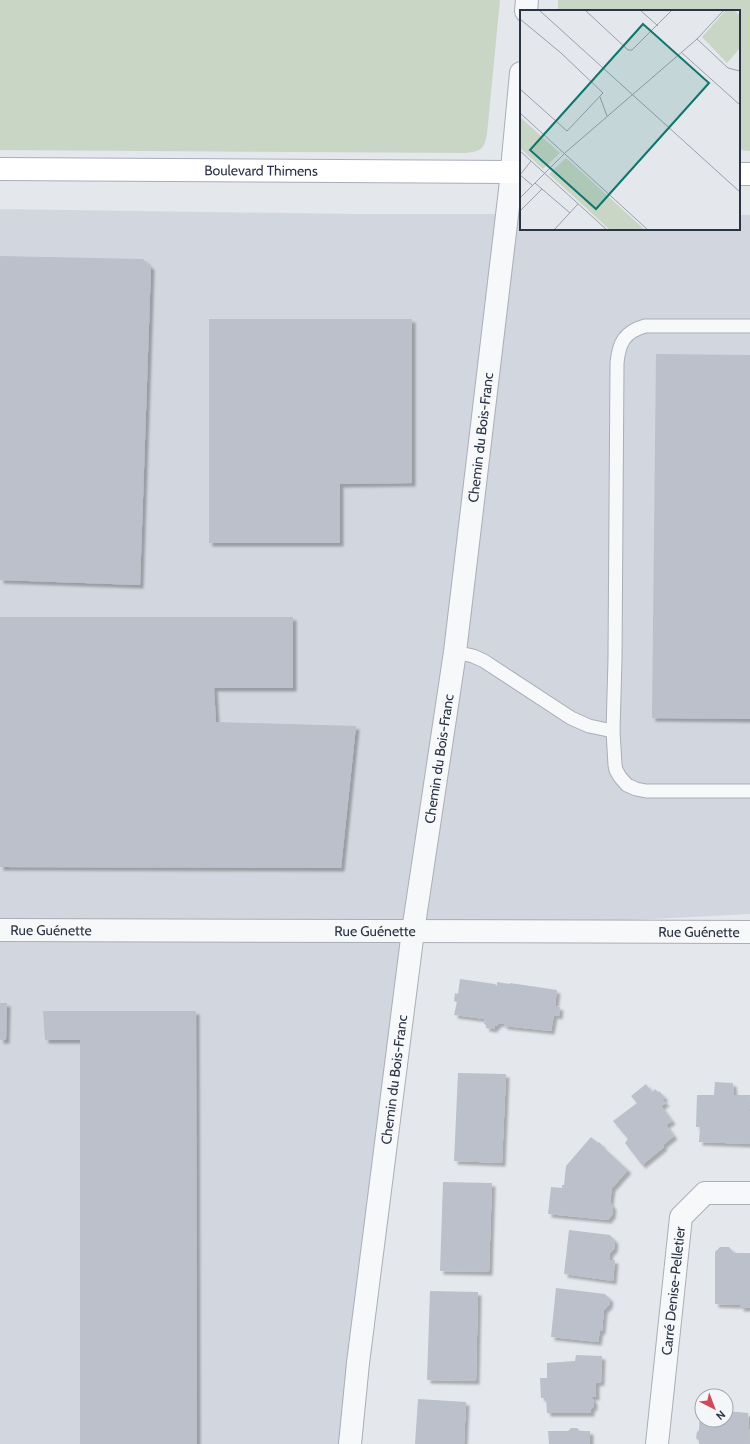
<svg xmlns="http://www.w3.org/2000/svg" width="750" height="1444" viewBox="0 0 750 1444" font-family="Cabin,sans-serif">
	<defs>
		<filter id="shadow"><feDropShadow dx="3.5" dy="3.5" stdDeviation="1" flood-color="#0004"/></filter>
	</defs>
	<rect width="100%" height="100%" fill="#e4e7ec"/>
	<path fill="#d2d6de" d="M0 209 352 214H521V229H739V215H750V914L413 931 351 1444H0Z"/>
	<g fill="#c9d6c5">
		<path d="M0 0H500L487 134C484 149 482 151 466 153L0 150Z"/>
		<path d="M558 0H750V151L739 150V11H558Z"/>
	</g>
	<g fill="#bbc0ca" filter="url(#shadow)">
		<path d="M0 256 143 259 151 267 140 585 0 580Z"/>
		<path d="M209 319H412V483L340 484V543H209Z"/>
		<path d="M656 354 750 355V719L652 718Z"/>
		<path d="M0 617H293V688H214L216 722 356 726 341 868 0 867Z"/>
		<path d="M460 979 495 984 497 986V982L510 984V983L557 990 555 1006 560 1007 559 1016 554 1015 551 1031 504 1026V1024L498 1023 497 1026H495L494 1029 486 1028V1025L484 1024 485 1019 454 1015 457 1002 454 1001 455 993 458 994Z"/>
		<path d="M0 1003H7L6 1040H0Z"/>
		<path d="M43 1011H196L197 1444H80V1040H45Z"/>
		<path d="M458 1073 506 1074 502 1163 454 1161Z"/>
		<path d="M715 1082 733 1083 734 1095H750L749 1111H750V1144L699 1142 700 1127H696L697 1095H714Z"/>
		<path d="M646 1084 652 1092 655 1089 658 1092 659 1091 665 1098 662 1099 666 1103 661 1106 672 1121 666 1125 674 1136 663 1145 664 1147 642 1165 625 1143 628 1139 613 1121 637 1103 631 1096Z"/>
		<path d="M591 1137 598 1143 599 1142 603 1146V1147L628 1170 612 1188 610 1202 613 1207 612 1215 608 1220 548 1214 551 1187 562 1188V1185H564L566 1166Z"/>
		<path d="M443 1182 492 1183 489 1272 440 1271Z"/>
		<path d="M569 1230 610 1235 615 1241 614 1249 610 1253 609 1260H615L613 1281 564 1274Z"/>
		<path d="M720 1247H729L734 1253H750V1308H740L741 1305 715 1304V1252Z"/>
		<path d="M556 1288 605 1294 610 1299 609 1305 604 1310 602 1331H600L598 1342 551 1337Z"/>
		<path d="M430 1291 478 1292 476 1381 427 1380Z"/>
		<path d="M576 1355 602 1356 601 1382 596 1383V1397H591L594 1401V1406L591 1409V1413H547L546 1398H541L540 1378H547V1363L575 1361Z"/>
		<path d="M418 1399 466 1402 464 1444H415Z"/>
		<path d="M700 1409H702V1420H726V1411L748 1413 750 1444H699V1441L696 1438 697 1432 699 1430Z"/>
		<path d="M571 1428H577L580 1431H590V1444H549L548 1431H568Z"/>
	</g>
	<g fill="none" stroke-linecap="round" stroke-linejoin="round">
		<defs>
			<g id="lane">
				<path d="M750 326H645C624 332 619 343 617 363L615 659 613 731 615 765 616 770 620 777 627 785 636 789 646 791H750"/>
				<path d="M455 652 473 656 484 661 571 718 589 726 613 731"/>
			</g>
			<g id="street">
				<path d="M526 11 527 0"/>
				<path id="s1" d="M0 930 750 932"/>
				<path id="s2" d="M350 1444 358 1363 413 931 455 652 510 190 521 73"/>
				<path id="s3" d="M657 1444 681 1217 705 1193H750"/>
			</g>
			<g id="secondary">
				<path id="s4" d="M0 169 521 172"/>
				<path d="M739 174H750"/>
			</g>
		</defs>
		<use href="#lane" stroke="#a9aeb7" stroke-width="15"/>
		<use href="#street" stroke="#a9aeb7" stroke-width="24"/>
		<use href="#secondary" stroke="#a9aeb7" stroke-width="24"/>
		<use href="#lane" stroke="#f7f8fa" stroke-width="13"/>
		<use href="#street" stroke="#f7f8fa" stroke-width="22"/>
		<use href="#secondary" stroke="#fff" stroke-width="22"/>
	</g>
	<g text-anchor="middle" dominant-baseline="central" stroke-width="3" stroke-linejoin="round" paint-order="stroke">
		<g font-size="14" fill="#2b3445" stroke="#f4f6f9">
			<text stroke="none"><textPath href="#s4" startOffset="261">Boulevard Thimens</textPath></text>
			<text stroke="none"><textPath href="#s2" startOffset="1015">Chemin du Bois-Franc</textPath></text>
			<text stroke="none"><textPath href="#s2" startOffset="691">Chemin du Bois-Franc</textPath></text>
			<text stroke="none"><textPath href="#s1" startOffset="51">Rue Guénette</textPath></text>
			<text stroke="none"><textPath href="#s1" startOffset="375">Rue Guénette</textPath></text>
			<text stroke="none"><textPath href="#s1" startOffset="699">Rue Guénette</textPath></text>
			<text stroke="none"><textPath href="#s2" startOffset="367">Chemin du Bois-Franc</textPath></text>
			<text stroke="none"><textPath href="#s3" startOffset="154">Carré Denise-Pelletier</textPath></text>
		</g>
	</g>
	<g transform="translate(520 10)">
		<rect width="220" height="220" fill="#e4e7ec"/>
		<path d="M206 0H214L220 6V38L207 53 182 27ZM0 107 40 143 23 159 0 138ZM46 148 54 155 125 220H90L29 164Z" fill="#c9d6c5"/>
		<path fill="none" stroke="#9a9fa9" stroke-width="1" d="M19 0 220 182M65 0 108 40H112L152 0M120 0 138 16M0 9 41 43 83 83 47 121 0 79M177 29 208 58 220 61M162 43 220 95M80 87 87 106M0 103 128 220M0 141 87 220M11 151 0 165 12 175M15 173 50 203M0 188 46 142 177 29 204 0M0 201 22 179M34 220 58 194"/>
		<path fill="#0f766e" fill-opacity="0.15" stroke="#0f766e" stroke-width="2" d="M123 14 189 73 76 199 10 140Z"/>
		<rect width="220" height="220" fill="none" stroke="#2b3445" stroke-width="2"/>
	</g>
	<g transform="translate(714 1408) rotate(138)"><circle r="19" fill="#f4f6f9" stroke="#a4a8b1"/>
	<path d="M0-3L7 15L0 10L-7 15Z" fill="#d1495b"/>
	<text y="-6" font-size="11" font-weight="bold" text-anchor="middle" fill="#2b3445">N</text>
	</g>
</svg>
